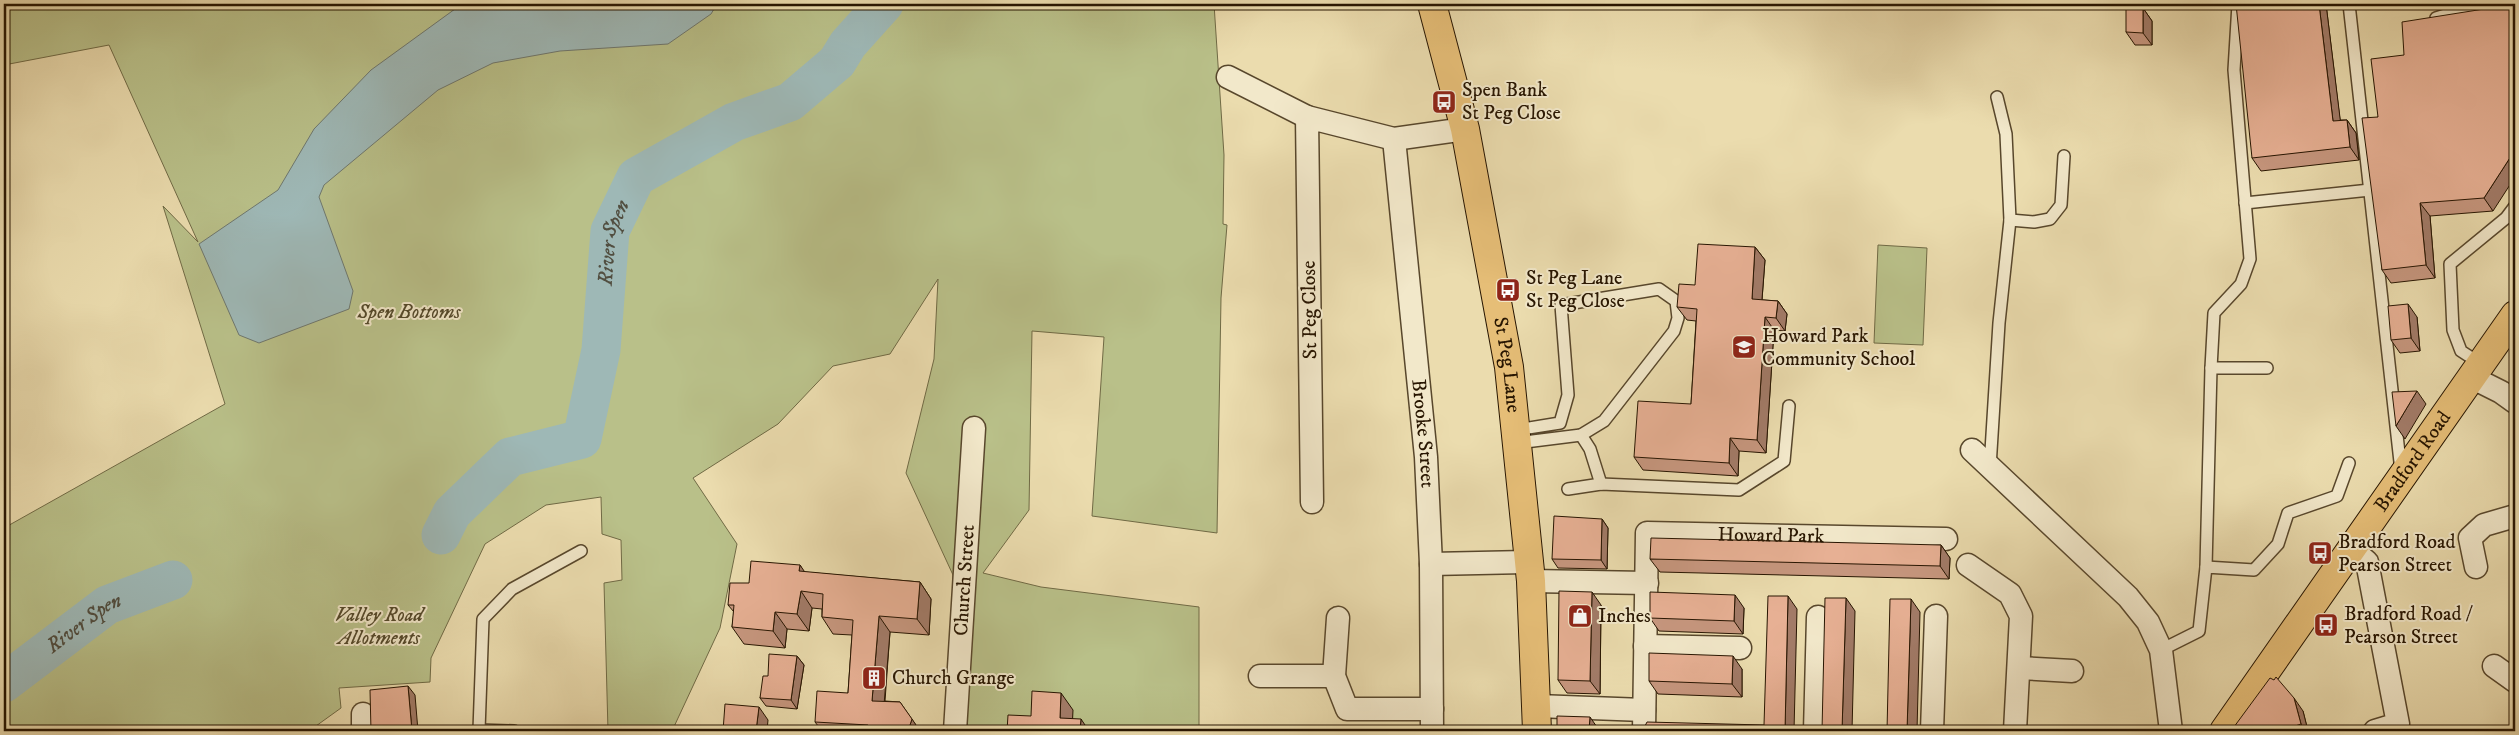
<svg xmlns="http://www.w3.org/2000/svg" width="2519" height="735" viewBox="0 0 2519 735" font-family="'IM FELL DW Pica',serif">
	<rect width="100%" height="100%" fill="#ebdcae"/>
	<filter id="stains"><feTurbulence type="fractalNoise" baseFrequency=".004" numOctaves="4"/><feColorMatrix values="0 0 0 0 .2 0 0 0 0 .09 0 0 0 0 .02 0 0 0 .5 -.17"/></filter>
	<radialGradient id="worn" r=".72"><stop offset=".6" stop-color="#630" stop-opacity="0"/><stop offset="1" stop-color="#630" stop-opacity=".3"/></radialGradient>
	<g fill="#b9c089" stroke="#706a45">
		<path d="M4 4H1214L1224 155 1223 224 1227 225 1221 298 1217 533 1092 516 1104 337 1032 331 1029 510 983 573 1041 587 1199 607V731H949L953 575 906 473 934 359 938 279 890 354 833 366 778 424 693 478 737 544 720 628 672 731H608L604 583 622 580 621 540 602 534 601 497 546 505 485 544 431 658 430 682 339 688 341 708 309 731H4V528L225 404 163 206 198 242 109 45 4 65Z"/>
		<path d="M1878 245 1927 248 1923 345 1874 343Z"/>
	</g>
	<path fill="#9eb8b6" stroke="#6e776e" d="M470 4H717L711 14 668 44 560 51 493 63 438 90 324 185 319 197 353 291 349 309 259 343 239 335 199 244 278 190 314 129 371 70 455 9Z"/>
	<g fill="none" stroke-linecap="round" stroke-linejoin="round">
		<g stroke="#9eb8b6" stroke-width="39">
			<path id="s1" d="M441 535 452 513 510 457 582 439 601 350 610 231 636 177 734 122 790 102 837 62 848 44 884 4"/>
			<path id="s2" d="M4 683 107 605 173 580"/>
		</g>
		<defs>
			<g id="lane">
				<path d="M2349 4 2401 471"/>
				<path d="M2436 18 2480 4"/>
				<path d="M2245 203 2370 190"/>
				<path d="M2010 220 2034 222 2050 219 2061 205 2064 156"/>
				<path d="M2481 364 2461 351 2453 330 2450 264 2506 218 2515 206"/>
				<path d="M2211 368 2214 313 2241 284 2250 259 2234 70 2238 4"/>
				<path d="M1516 430 1560 423 1568 395 1561 305 1659 289 1676 301 1678 318 1674 331 1604 421 1581 435 1517 443"/>
				<path d="M1581 435 1590 449 1601 484"/>
				<path d="M1990 467 1999 323 2010 220 2006 134 1997 97"/>
				<path d="M1568 489 1601 484 1739 490 1784 461 1789 406"/>
				<path d="M2206 567 2211 368H2267"/>
				<path d="M2161 650 2199 631 2206 567 2254 570 2278 544 2288 513 2337 496 2349 463"/>
				<path d="M514 731 479 730 483 619 512 589 581 551"/>
			</g>
			<g id="street">
				<path d="M1228 77 1307 117"/>
				<path id="s3" d="M1394 139 1426 457 1431 564 1432 731"/>
				<path d="M2473 378 2501 392 2515 402"/>
				<path d="M1972 450 2128 597 2148 622 2161 650 2171 731"/>
				<path d="M1312 502 1307 117 1394 139 1465 129"/>
				<path d="M2353 550 2367 562 2398 724 2375 731"/>
				<path d="M1431 564 1529 562"/>
				<path d="M1968 565 2010 594 2021 616 2015 731"/>
				<path d="M2476 567 2470 538 2484 525 2515 516"/>
				<path d="M1531 581 1647 583"/>
				<path d="M1338 618 1334 676 1347 709H1432"/>
				<path d="M1645 646 1740 648"/>
				<path d="M2494 666 2515 681"/>
				<path d="M2019 668 2072 671"/>
				<path d="M1260 676H1334"/>
				<path d="M1537 706 1644 710"/>
				<path d="M363 714V731"/>
				<path id="s4" d="M955 731 974 428"/>
				<path id="s5" d="M1644 731 1647 533 1946 539"/>
				<path d="M1815 731 1818 617"/>
				<path d="M1932 731 1936 616"/>
			</g>
			<g id="primary">
				<path id="s6" d="M1432 4 1465 129 1509 367 1531 581 1537 731"/>
				<path id="s7" d="M2224 731 2515 315"/>
			</g>
		</defs>
		<use href="#lane" stroke="#58472c" stroke-width="14"/>
		<use href="#street" stroke="#58472c" stroke-width="25"/>
		<use href="#primary" stroke="#271501" stroke-width="30"/>
		<use href="#lane" stroke="#f2e8ca" stroke-width="11"/>
		<use href="#street" stroke="#f2e8ca" stroke-width="22"/>
		<use href="#primary" stroke="#e6be77" stroke-width="28"/>
	</g>
	<g fill="#c7977f" stroke="#271501">
		<path d="M2326 4 2340 120H2347L2356 133 2359 160 2261 171 2252 158Z"/>
		<path d="M2143 8 2152 21V45H2135L2126 32Z"/>
		<path d="M2404 55 2493 211 2430 216 2435 278 2391 283 2382 270 2378 117Z"/>
		<path d="M1755 247 1765 260 1762 300 1778 301 1787 314 1785 331 1774 330 1766 453 1739 451 1738 476 1643 470 1634 457 1691 404 1696 321 1687 320 1677 307 1695 285Z"/>
		<path d="M2417 317 2420 351 2400 353 2391 340Z"/>
		<path d="M1602 519 1608 528 1607 569 1558 568 1552 559Z"/>
		<path d="M1941 545 1950 558 1949 579 1660 572 1650 559Z"/>
		<path d="M800 565 804 572 920 582 931 599 929 635 890 632 885 701 900 702 920 731H822L815 722 848 693 852 635 833 634 822 617V609L812 608 809 631 787 629 785 648 744 644 732 627 734 612 728 605 749 583Z"/>
		<path d="M1601 605 1600 694 1567 693 1558 680Z"/>
		<path d="M1744 608 1743 634 1659 631 1650 618Z"/>
		<path d="M797 656 804 665 797 709 766 706 760 698 768 676Z"/>
		<path d="M1742 669V697L1658 694 1649 681Z"/>
		<path d="M2303 711 2308 731H2231Z"/>
	</g>
	<g fill="#a27b68" stroke="#271501">
		<path d="M2319 4H2326L2342 134 2333 121Z"/>
		<path d="M2143 8 2152 21V45L2143 33Z"/>
		<path d="M2347 120 2356 133 2359 160 2350 147Z"/>
		<path d="M2515 150V177L2493 211 2484 198Z"/>
		<path d="M2420 203 2430 216 2435 278 2426 265Z"/>
		<path d="M1755 247 1765 260 1761 312 1752 299Z"/>
		<path d="M1778 301 1787 314 1785 331 1776 318Z"/>
		<path d="M2408 304 2417 317 2420 351 2411 338Z"/>
		<path d="M1765 317 1774 330 1766 453 1757 440Z"/>
		<path d="M2417 391 2426 404 2405 439 2396 426Z"/>
		<path d="M1730 438 1739 451 1738 476 1729 463Z"/>
		<path d="M1602 519 1608 528 1607 569 1601 560Z"/>
		<path d="M1941 545 1950 558 1949 579 1940 566Z"/>
		<path d="M800 565 811 581 799 571Z"/>
		<path d="M920 582 931 599 929 635 917 619Z"/>
		<path d="M801 591 812 608 809 631 797 614Z"/>
		<path d="M1592 592 1601 605 1600 694 1590 681Z"/>
		<path d="M1735 595 1744 608 1743 634 1734 621Z"/>
		<path d="M1788 596 1797 609 1794 731H1785Z"/>
		<path d="M1846 598 1855 611 1852 731H1842Z"/>
		<path d="M1911 599 1920 612 1917 731H1907Z"/>
		<path d="M775 612 787 629 785 648 773 631Z"/>
		<path d="M879 616 890 632 883 717 872 701Z"/>
		<path d="M797 656 804 665 797 709 791 700Z"/>
		<path d="M1733 656 1742 669V697L1732 684Z"/>
		<path d="M408 686 415 695 418 731H412Z"/>
		<path d="M1061 693 1073 710 1072 731 1060 718Z"/>
		<path d="M2294 698 2303 711 2308 731H2306L2301 724Z"/>
		<path d="M759 707 768 720 767 731H756Z"/>
		<path d="M1590 717 1599 730V731H1589Z"/>
		<path d="M912 719 920 731H908Z"/>
		<path d="M1081 719 1089 731H1080Z"/>
	</g>
	<g fill="#e7b094" stroke="#271501">
		<path d="M2236 4H2319L2333 121 2347 120 2350 147 2252 158Z"/>
		<path d="M2500 4H2515V150L2484 198 2420 203 2426 265 2382 270 2362 118 2378 117 2371 59 2404 55 2402 22 2484 9Z"/>
		<path d="M2126 8H2143V33L2126 32Z"/>
		<path d="M1698 244 1755 247 1752 299 1778 301 1776 318 1765 317 1757 440 1730 438 1729 463 1634 457 1638 401 1691 404 1697 309 1677 307 1679 284 1695 285Z"/>
		<path d="M2408 304 2411 338 2391 340 2388 306Z"/>
		<path d="M2417 391 2396 426 2392 392Z"/>
		<path d="M1554 516 1602 519 1601 560 1552 559Z"/>
		<path d="M1651 538 1941 545 1940 566 1650 559Z"/>
		<path d="M751 561 800 565 799 571 920 582 917 619 879 616 872 701 900 702 912 719 908 731H871L868 725 815 722 817 691 848 693 853 620 822 617 823 594 801 591 797 614 775 612 773 631 732 627 734 605H728L730 583H749Z"/>
		<path d="M1559 591 1592 592 1590 681 1558 680Z"/>
		<path d="M1650 592 1735 595 1734 621 1650 618Z"/>
		<path d="M1768 596H1788L1785 731H1645V726L1647 722 1764 725Z"/>
		<path d="M1825 598H1846L1842 731H1822Z"/>
		<path d="M1890 599H1911L1907 731H1887Z"/>
		<path d="M1649 653 1733 656 1732 684 1649 681Z"/>
		<path d="M769 654 797 656 791 700 760 698 763 676H768Z"/>
		<path d="M2276 677 2294 698 2301 724 2280 731H2231L2270 678 2274 680Z"/>
		<path d="M408 686 412 731H371L370 690Z"/>
		<path d="M1032 691 1061 693 1060 718 1081 719 1080 731H1007L1008 715 1031 716Z"/>
		<path d="M725 704 759 707 756 731H723Z"/>
		<path d="M1557 716 1590 717 1589 731H1557Z"/>
	</g>
	<defs>
		<symbol id="bus-square" viewBox="-11 -11 22 22"><rect x="-9" y="-9" width="18" height="18" rx="4" fill="#8f2418" stroke="#f2e8ca"/><path d="M-5-6H5V4H4V6H2V4H-2V6H-4V4H-5ZM-3.5-4V0h7V-4ZM-3.5 1.2v1.5H-2V1.2ZM2 1.2v1.5H3.5V1.2Z" fill="#fff"/></symbol>
		<symbol id="school-square" viewBox="-11 -11 22 22"><rect x="-9" y="-9" width="18" height="18" rx="4" fill="#8f2418" stroke="#f2e8ca"/><path d="M0-5L7-2L0 1L-7-2ZM-4 1L0 2.5L4 1V4Q0 6-4 4Z" fill="#fff"/></symbol>
		<symbol id="shop-square" viewBox="-11 -11 22 22"><rect x="-9" y="-9" width="18" height="18" rx="4" fill="#8f2418" stroke="#f2e8ca"/><path d="M-5-2.5h2.3a2.7 3.5 0 0 1 5.4 0H5L5.5 6h-11ZM-1.5-2.5h3a1.5 2.3 0 0 0-3 0Z" fill="#fff"/></symbol>
		<symbol id="building-square" viewBox="-11 -11 22 22"><rect x="-9" y="-9" width="18" height="18" rx="4" fill="#8f2418" stroke="#f2e8ca"/><path d="M-4-6H4V6H1V3H-1V6H-4ZM-2.5-4.3h1.7v1.8h-1.7ZM.8-4.3h1.7v1.8H.8ZM-2.5-1h1.7V.8h-1.7ZM.8-1h1.7V.8H.8Z" fill="#fff"/></symbol>
	</defs>
	<g fill-rule="evenodd">
		<use href="#bus-square" x="1430" y="88" width="28" height="28"/>
		<use href="#bus-square" x="1494" y="276" width="28" height="28"/>
		<use href="#school-square" x="1730" y="333" width="28" height="28"/>
		<use href="#bus-square" x="2306" y="539" width="28" height="28"/>
		<use href="#shop-square" x="1566" y="602" width="28" height="28"/>
		<use href="#bus-square" x="2312" y="611" width="28" height="28"/>
		<use href="#building-square" x="860" y="664" width="28" height="28"/>
	</g>
	<g text-anchor="middle" dominant-baseline="central" stroke-width="4" stroke-linejoin="round" paint-order="stroke">
		<g font-size="20" fill="#271501" stroke="#f2e8ca" text-anchor="start">
			<text x="1462" y="90">Spen Bank<tspan x="1462" dy="23">St Peg Close</tspan></text>
			<text x="1526" y="278">St Peg Lane<tspan x="1526" dy="23">St Peg Close</tspan></text>
			<text x="1762" y="336">Howard Park<tspan x="1762" dy="23">Community School</tspan></text>
			<text x="2338" y="542">Bradford Road<tspan x="2338" dy="23">Pearson Street</tspan></text>
			<text x="2344" y="614">Bradford Road /<tspan x="2344" dy="23">Pearson Street</tspan></text>
			<text x="1598" y="616">Inches</text>
			<text x="892" y="678">Church Grange</text>
		</g>
		<g font-size="20" fill="#271501" stroke="#f2e8ca">
			<text transform="translate(1310 310) rotate(-91)">St Peg Close</text>
			<text stroke="none"><textPath href="#s6" startOffset="369">St Peg Lane</textPath></text>
			<text stroke="none"><textPath href="#s3" startOffset="296">Brooke Street</textPath></text>
			<text stroke="none"><textPath href="#s7" startOffset="329">Bradford Road</textPath></text>
			<text stroke="none"><textPath href="#s5" startOffset="322">Howard Park</textPath></text>
			<text stroke="none"><textPath href="#s4" startOffset="151">Church Street</textPath></text>
		</g>
		<g font-size="20" font-style="italic" fill="#53482a" stroke="#f2e8ca">
			<text x="409" y="312">Spen Bottoms</text>
			<text x="379" y="615">Valley Road<tspan x="379" dy="23">Allotments</tspan></text>
		</g>
		<g font-size="21" font-style="italic" fill="#514e40" stroke="#f2e8ca">
			<text stroke="none"><textPath href="#s1" startOffset="379">River Spen</textPath></text>
			<text stroke="none"><textPath href="#s2" startOffset="100">River Spen</textPath></text>
		</g>
	</g>
	<rect width="2519" height="735" fill="none" stroke="#ebdcae" stroke-width="20"/>
	<rect x="5" y="5" width="2509" height="725" fill="none" stroke="#271501" stroke-width="2.5"/>
	<rect x="10" y="10" width="2499" height="715" fill="none" stroke="#271501"/>
	<rect width="100%" height="100%" filter="url(#stains)"/>
	<rect width="100%" height="100%" fill="url(#worn)"/>
</svg>
